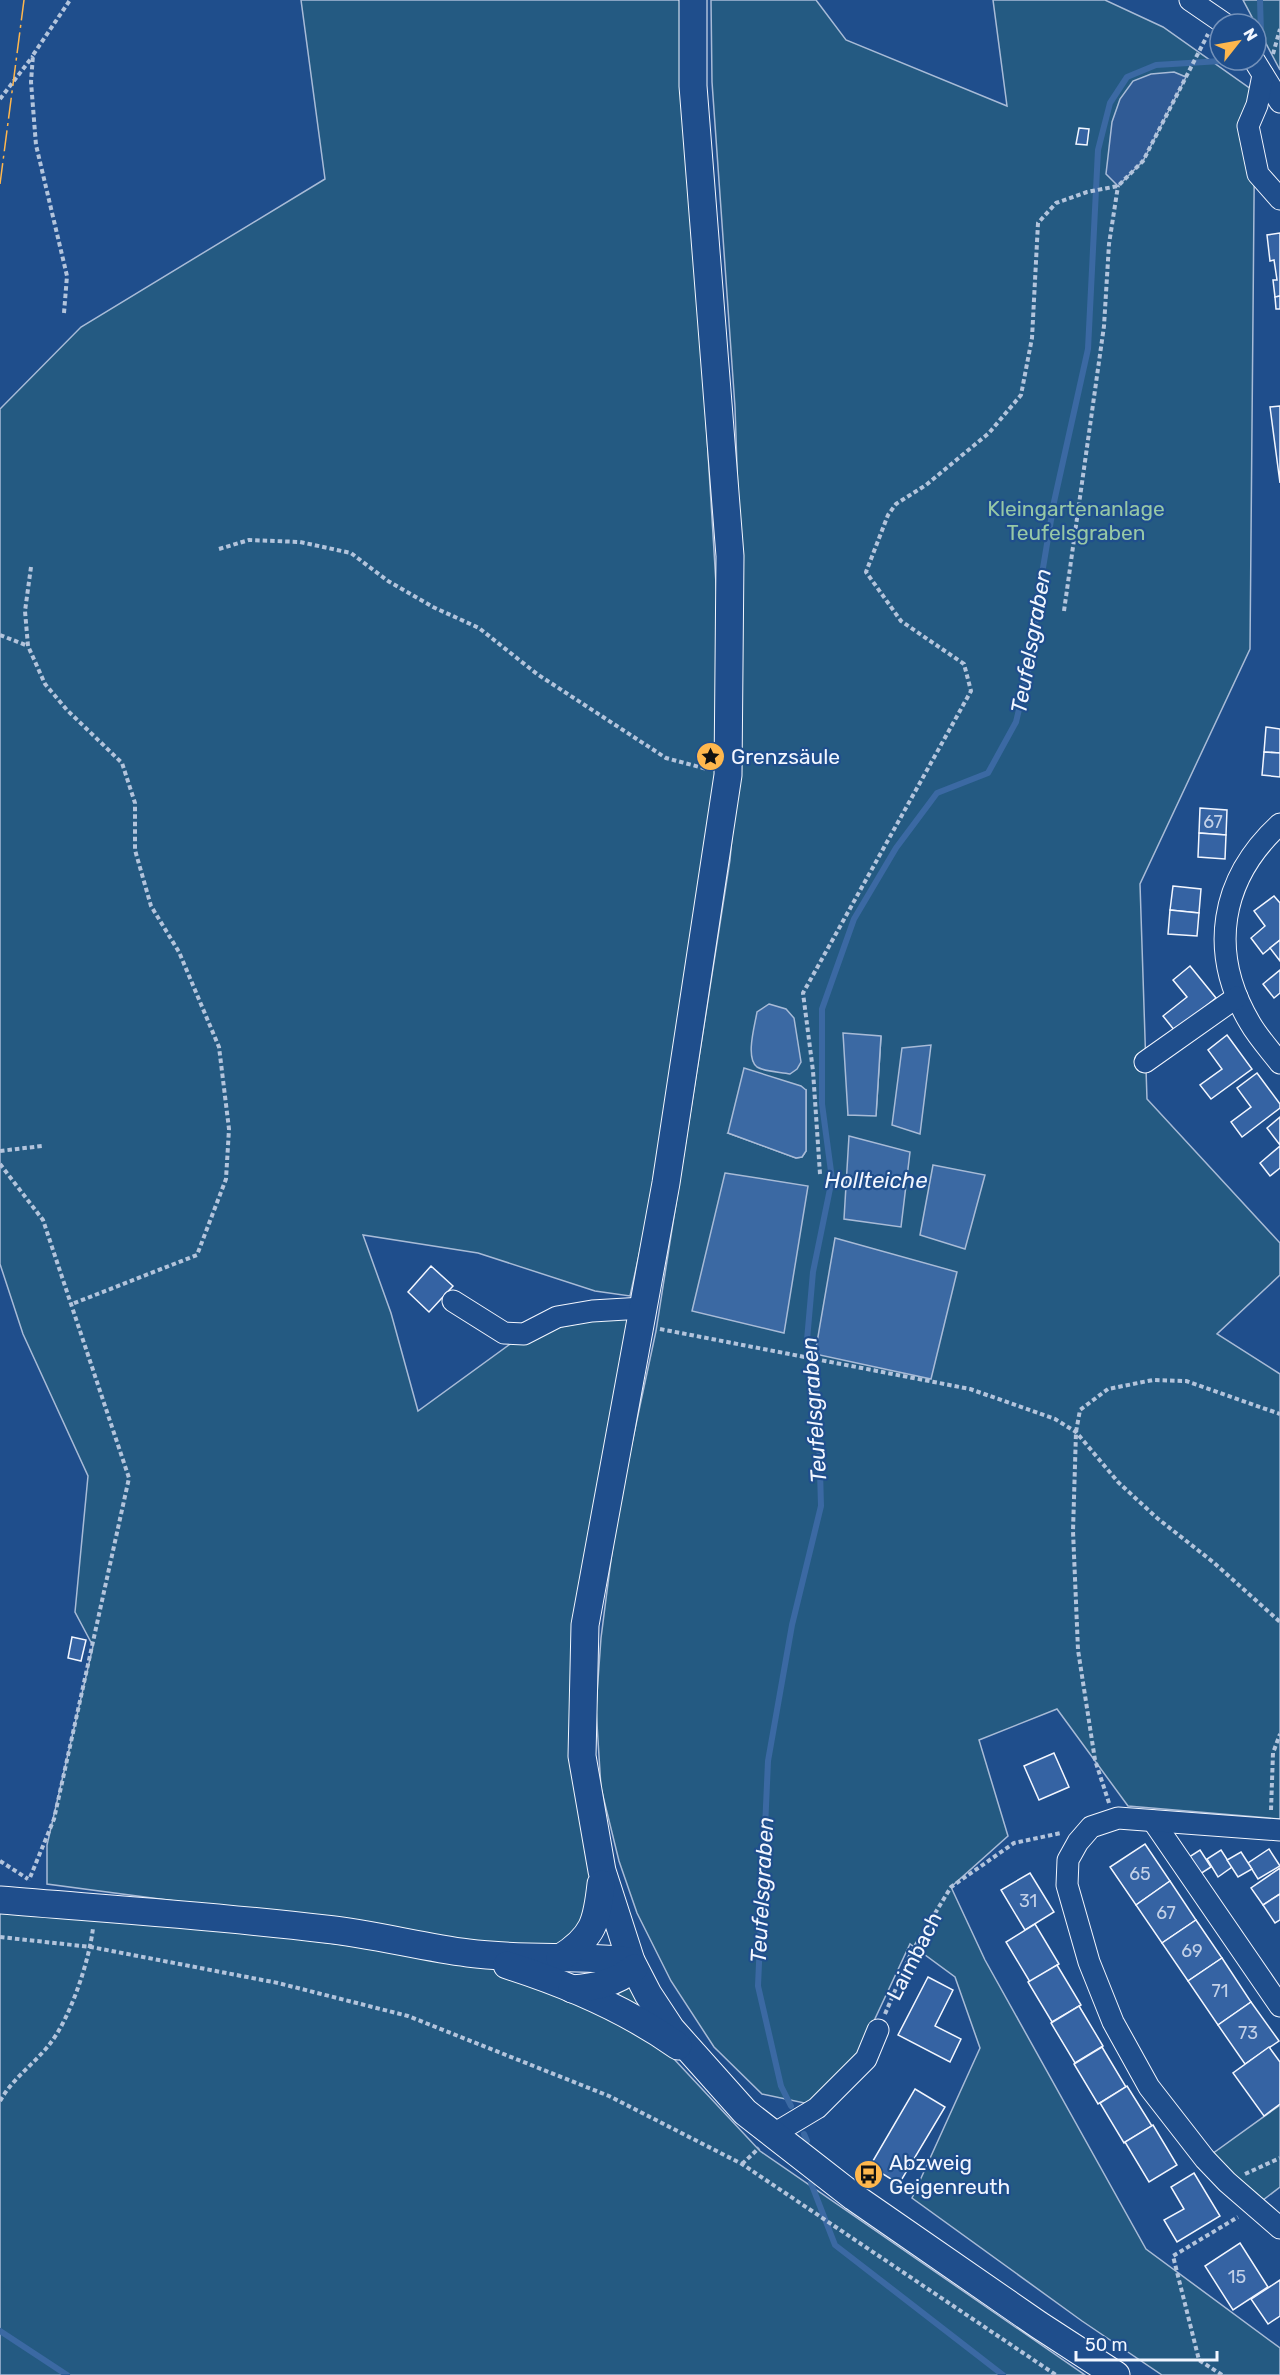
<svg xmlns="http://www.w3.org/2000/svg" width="1280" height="2375" viewBox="0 0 1280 2375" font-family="Rubik,sans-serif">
	<rect width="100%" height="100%" fill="#1f4e8c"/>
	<g fill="#245a82" stroke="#a8bbd7" stroke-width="1.5" fill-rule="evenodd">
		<path d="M301 0H682L684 60 717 600 718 800 663 1146 630 1296 595 1291 478 1253 363 1235 391 1313 418 1411 524 1334 622 1315 630 1323 581 1588 594 1890 589 1921 558 1947 535 1949 47 1884V1845L93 1646 75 1612 88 1476 23 1334 0 1264V409L81 327 325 179Z"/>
		<path d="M711 0H816L846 40 1007 106 993 0H1105L1163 27 1255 92 1250 649 1140 884 1147 1099 1280 1243V1275L1217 1334 1280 1374V1819L1128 1806 1057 1709 979 1740 1008 1836 951 1887 985 1960 1146 2249 1280 2348V2375H1162L1082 2321 912 2198 980 2048 955 1977 910 1944 858 2055 809 2104 762 2094 714 2047 671 1981 637 1913 619 1861 601 1788 596 1708 601 1638 617 1513 656 1331 730 860 737 781 741 586 735 407 712 82ZM881 1036 876 1115H848ZM806 1090V1151L802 1157 796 1158 728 1133Z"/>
		<path d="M1243 0H1280V70Z"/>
		<path d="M0 1909 192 1925 390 1951 478 1964 543 1983 647 2035 674 2059 760 2151 1085 2375H0Z"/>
		<path d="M630 1979 650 2017 603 1995Z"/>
		<path d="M1280 2105V2187L1254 2207 1205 2159Z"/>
	</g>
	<path fill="#305b95" stroke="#a8bbd7" stroke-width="1.5" d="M1174 72 1186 77 1143 161 1118 186 1106 174 1112 122 1120 99 1133 81 1151 74Z"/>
	<g fill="#3b69a3" stroke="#a8bbd7" stroke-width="1.5">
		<path d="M769 1004 786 1009 794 1018 801 1062 797 1069 790 1074C781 1072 765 1072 757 1067 745 1058 755 1025 757 1012Z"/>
		<path d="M843 1033 881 1036 876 1116 848 1115Z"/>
		<path d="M931 1045 920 1134 892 1125 902 1048Z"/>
		<path d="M744 1068 801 1086 806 1090V1151L802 1157 796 1158 728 1133Z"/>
		<path d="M849 1136 910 1152 901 1227 844 1219Z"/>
		<path d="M933 1165 985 1175 965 1249 920 1235Z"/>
		<path d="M725 1173 808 1186 784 1333 692 1311Z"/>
		<path d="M835 1238 957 1272 931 1379 815 1354Z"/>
	</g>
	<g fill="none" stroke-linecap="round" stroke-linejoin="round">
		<g stroke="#3b69a3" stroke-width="6">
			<path d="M1256 39 1261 33 1260 0"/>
			<path d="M791 2106 781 2086 758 1986 768 1761 792 1625 821 1506 818 1400 807 1340 813 1272 832 1179 822 1104V1009L854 919 896 848 937 793 988 773 1016 722 1032 655 1038 598 1054 502 1088 349 1098 150 1110 103 1127 77 1156 65 1237 60"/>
			<path d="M804 2134 807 2141"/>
			<path d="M811 2183 835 2245 1003 2375"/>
			<path d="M0 2331 67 2375"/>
		</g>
	</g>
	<g fill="#3563a3" stroke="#f2f6ff" stroke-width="1.5">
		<path d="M1079 128 1089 129 1087 145 1076 144Z"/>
		<path d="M1280 233V296L1275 297 1273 280H1277L1274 260 1270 261 1267 235Z"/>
		<path d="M1280 296V309H1276L1275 297Z"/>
		<path d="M1280 406V483L1270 407Z"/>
		<path d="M1266 727 1280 729V753L1264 752Z"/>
		<path d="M1264 752 1280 753V777L1262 775Z"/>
		<path d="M1200 808 1227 810 1226 835 1199 833Z"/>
		<path d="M1199 833 1226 835 1225 859 1198 857Z"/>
		<path d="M1173 886 1201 889 1199 913 1170 910Z"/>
		<path d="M1274 896 1280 903V940L1263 954 1251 938 1265 926 1254 911Z"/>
		<path d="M1170 910 1199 913 1197 936 1168 934Z"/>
		<path d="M1280 940V961L1270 948Z"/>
		<path d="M1190 966 1216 998 1175 1031 1163 1016 1187 997 1173 980Z"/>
		<path d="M1280 970V993L1274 998 1263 984Z"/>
		<path d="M1227 1035 1252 1069 1211 1099 1200 1085 1222 1069 1208 1050Z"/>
		<path d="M1257 1073 1280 1104V1108L1242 1137 1231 1122 1251 1107 1237 1088Z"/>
		<path d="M1280 1117V1145L1267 1128Z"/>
		<path d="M1280 1146V1168L1270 1176 1260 1163Z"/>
		<path d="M431 1266 453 1286 429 1312 408 1292Z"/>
		<path d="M72 1637 86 1640 81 1661 68 1658Z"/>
		<path d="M1054 1753 1069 1787 1039 1800 1024 1766Z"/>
		<path d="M1145 1844 1170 1881 1136 1905 1110 1867Z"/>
		<path d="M1269 1849 1280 1866 1258 1879 1248 1863Z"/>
		<path d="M1200 1850 1211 1867 1197 1876 1186 1859Z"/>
		<path d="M1221 1850 1232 1867 1218 1877 1207 1859Z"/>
		<path d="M1241 1852 1252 1869 1238 1877 1227 1860Z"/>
		<path d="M1280 1868V1894L1263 1905 1251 1888Z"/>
		<path d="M1030 1873 1054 1912 1025 1930 1001 1890Z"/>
		<path d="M1170 1881 1196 1920 1162 1943 1136 1905Z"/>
		<path d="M1280 1894V1920L1275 1923 1263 1905Z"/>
		<path d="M1196 1920 1222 1958 1188 1981 1162 1943Z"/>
		<path d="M1035 1924 1059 1964 1030 1982 1006 1942Z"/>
		<path d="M1222 1958 1251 2002 1218 2025 1188 1981Z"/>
		<path d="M1057 1965 1081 2005 1052 2022 1028 1982Z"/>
		<path d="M928 1977 953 1990 935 2026 961 2039 950 2062 898 2035Z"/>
		<path d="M1251 2002 1279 2041 1245 2064 1218 2025Z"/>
		<path d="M1079 2006 1103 2046 1075 2063 1051 2023Z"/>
		<path d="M1102 2047 1126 2087 1098 2104 1074 2064Z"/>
		<path d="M1269 2047 1280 2062V2104L1264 2116 1233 2073Z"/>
		<path d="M1127 2086 1152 2126 1124 2143 1100 2103Z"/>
		<path d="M915 2089 945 2107 899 2184 870 2166Z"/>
		<path d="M1153 2125 1177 2165 1149 2182 1125 2142Z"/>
		<path d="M1194 2173 1220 2216 1177 2242 1164 2220 1184 2209 1171 2187Z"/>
		<path d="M1240 2243 1268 2287 1233 2310 1205 2266Z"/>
		<path d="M1280 2280V2316L1268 2324 1251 2299Z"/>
	</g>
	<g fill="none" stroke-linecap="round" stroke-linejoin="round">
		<defs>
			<g id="minor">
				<path d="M1190 0 1225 24"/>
				<path d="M1254 60 1280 102"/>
				<path d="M1263 75 1257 105 1248 126 1258 174 1280 199"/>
				<path d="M1280 824C1220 879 1208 952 1250 1023 1258 1037 1270 1050 1280 1063"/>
				<path d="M1145 1062 1237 997"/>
				<path d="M453 1301 504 1333 524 1334 557 1317 592 1311 643 1308"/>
				<path d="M1153 1821 1280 2006"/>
				<path d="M1280 1830 1118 1818 1091 1827 1078 1842 1068 1860 1067 1885 1089 1962 1113 2022 1149 2087 1205 2159 1227 2182 1280 2228"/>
				<path d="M772 2135 817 2108 866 2059 878 2030"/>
			</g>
			<g id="major">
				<path d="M693 0V86L730 556 728 775 666 1183 585 1625 582 1756 602 1871 631 1961 648 1994 671 2029 745 2112 854 2197 1039 2325 1116 2375"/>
				<path d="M0 1900C108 1909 217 1916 325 1929 373 1934 421 1947 468 1953 522 1960 577 1955 631 1961"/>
				<path d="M560 1958C594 1937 597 1921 601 1884"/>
				<path d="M507 1965C567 1984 626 2009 678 2046"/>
				<path d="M572 1989C596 1987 615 1983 634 1968"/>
			</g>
		</defs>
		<use href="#minor" stroke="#f2f6ff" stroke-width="23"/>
		<use href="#major" stroke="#f2f6ff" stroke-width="29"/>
		<g stroke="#b3c4dc" stroke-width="4" stroke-dasharray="4.5 3" stroke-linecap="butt">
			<path d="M1273 54 1280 29"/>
			<path d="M0 99 33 56"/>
			<path d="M64 313 67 276 36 145 31 82 33 55 70 0"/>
			<path d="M219 549 249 540 300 542 351 553 388 581 433 607 479 628 537 674 666 758 707 769"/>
			<path d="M31 567 25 611 28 646 45 684 67 710 122 763 135 803V850L151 906 179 952 219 1047 229 1129 226 1179 197 1255 72 1304"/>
			<path d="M1064 611 1104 326 1109 244 1118 186"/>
			<path d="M0 635 28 646"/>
			<path d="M0 1151 42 1146"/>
			<path d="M0 1164 43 1220 129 1478 54 1819 29 1880"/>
			<path d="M820 1174 813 1071 803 993 971 691 964 664 901 621 866 572 888 515 896 504 926 485 989 433 1021 395 1032 338 1038 223 1056 203 1087 192 1118 186 1143 161 1208 34"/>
			<path d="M660 1329 970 1389 1055 1419 1076 1432 1118 1482 1157 1518 1213 1562 1280 1622"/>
			<path d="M1109 1803 1095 1760 1078 1650 1073 1531 1076 1432 1080 1410 1108 1389 1153 1380 1186 1381 1280 1414"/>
			<path d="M1271 1810 1273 1753 1280 1734"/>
			<path d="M0 1861 28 1879"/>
			<path d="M0 1937 91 1947 278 1983 408 2016 609 2096 742 2164 1056 2375"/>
			<path d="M885 2014 911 1953 951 1887 1014 1843 1061 1833"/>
			<path d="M0 2101C13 2078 33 2065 49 2045 70 2019 89 1962 93 1928"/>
			<path d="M742 2164 759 2148"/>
			<path d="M1245 2174 1280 2158"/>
			<path d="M1222 2375 1199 2360 1173 2256 1238 2217"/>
		</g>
		<use href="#minor" stroke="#1f4e8c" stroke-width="21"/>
		<use href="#major" stroke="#1f4e8c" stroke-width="27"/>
		<path stroke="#ffb74d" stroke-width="1.5" stroke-dasharray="21 4.5 3 4.5" stroke-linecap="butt" d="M0 184 24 0"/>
	</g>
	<defs>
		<symbol id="sight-disc" viewBox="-11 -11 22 22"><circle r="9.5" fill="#ffb74d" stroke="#1f4e8c"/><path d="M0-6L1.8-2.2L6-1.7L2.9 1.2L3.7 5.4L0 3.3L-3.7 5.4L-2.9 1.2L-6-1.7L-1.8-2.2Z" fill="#111"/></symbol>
		<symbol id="bus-disc" viewBox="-11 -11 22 22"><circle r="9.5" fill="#ffb74d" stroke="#1f4e8c"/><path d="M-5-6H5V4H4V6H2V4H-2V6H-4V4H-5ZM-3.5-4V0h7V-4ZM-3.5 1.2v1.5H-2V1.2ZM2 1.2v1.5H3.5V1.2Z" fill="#111"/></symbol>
	</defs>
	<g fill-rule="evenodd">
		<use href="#sight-disc" x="694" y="740" width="33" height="33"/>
		<use href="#bus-disc" x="852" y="2158" width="33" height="33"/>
	</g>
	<g text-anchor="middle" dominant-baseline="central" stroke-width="4.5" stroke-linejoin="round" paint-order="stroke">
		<g font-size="18" fill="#c3d1e8">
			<text x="1213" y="822">67</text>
			<text x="1140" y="1874">65</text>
			<text x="1028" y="1901">31</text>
			<text x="1166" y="1913">67</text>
			<text x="1192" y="1951">69</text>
			<text x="1220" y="1991">71</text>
			<text x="1248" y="2033">73</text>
			<text x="1237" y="2277">15</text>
		</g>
		<g font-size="21" fill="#97c8a6" stroke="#1f4e8c">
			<text x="1076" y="508">Kleingartenanlage<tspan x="1076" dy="24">Teufelsgraben</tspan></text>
		</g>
		<g font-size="21" fill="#f2f6ff" stroke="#1f4e8c" text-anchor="start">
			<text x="731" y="756">Grenzsäule</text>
			<text x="889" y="2162">Abzweig<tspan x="889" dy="24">Geigenreuth</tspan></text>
		</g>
		<g font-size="21" fill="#f2f6ff" stroke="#1f4e8c">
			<text transform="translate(914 1956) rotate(-63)">Laimbach</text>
		</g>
		<g font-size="22" font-style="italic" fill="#f2f6ff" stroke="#1f4e8c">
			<text transform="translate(1031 641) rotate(-80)">Teufelsgraben</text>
			<text x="876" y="1180">Hollteiche</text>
			<text transform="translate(814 1410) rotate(-94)">Teufelsgraben</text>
			<text transform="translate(762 1890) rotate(-87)">Teufelsgraben</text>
		</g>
	</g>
	<g transform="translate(1238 42) rotate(59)"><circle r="28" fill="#1f4e8c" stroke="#7391ba" stroke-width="1.5"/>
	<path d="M0-4.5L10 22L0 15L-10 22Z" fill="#ffb74d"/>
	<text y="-9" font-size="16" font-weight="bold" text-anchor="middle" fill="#f2f6ff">N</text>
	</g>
	<path d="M1076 2351v9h141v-9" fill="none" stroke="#f2f6ff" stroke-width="3"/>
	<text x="1085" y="2351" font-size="18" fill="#f2f6ff" stroke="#1f4e8c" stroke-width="4.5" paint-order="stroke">50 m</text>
</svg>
